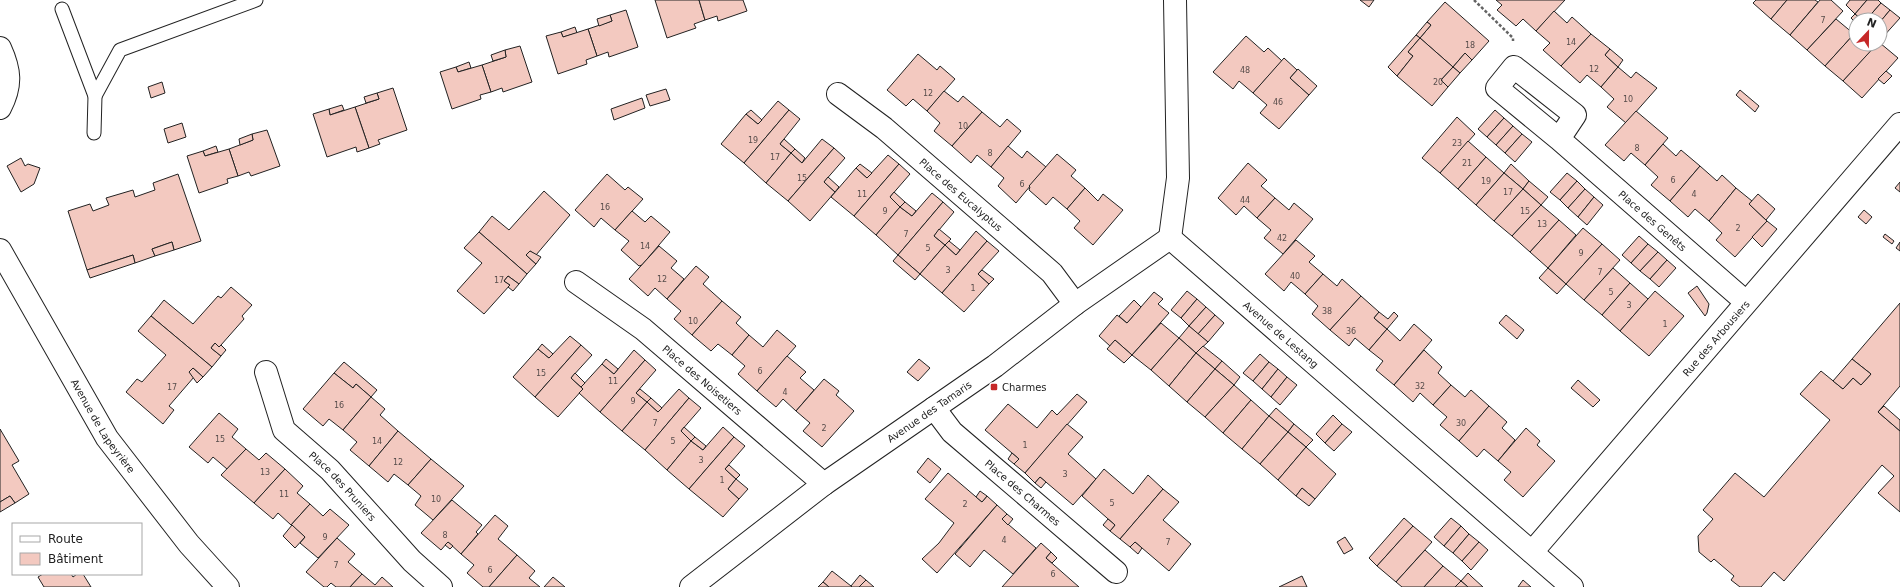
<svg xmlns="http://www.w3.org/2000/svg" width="1900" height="587" viewBox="0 0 1900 587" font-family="'DejaVu Sans',sans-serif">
	<rect width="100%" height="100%" fill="#fff"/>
	<g fill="#f3c9c0" stroke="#222">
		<path d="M655 0H699L705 20 694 24 696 28 667 38Z"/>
		<path d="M699 0H743L747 11 718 21 717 16 705 20Z"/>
		<path d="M1360 0H1374L1369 7Z"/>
		<path d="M1496 0H1565L1536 31 1523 19 1516 26 1497 10 1502 5Z"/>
		<path d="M1756 0H1787L1771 19 1753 3Z"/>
		<path d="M1787 0H1815L1818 2 1790 35 1771 19Z"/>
		<path d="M1820 0H1831L1843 11 1807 50 1790 35Z"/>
		<path d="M1850 0H1867L1855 14 1846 5Z"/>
		<path d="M1867 0H1878L1881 3 1866 20H1862L1855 14Z"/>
		<path d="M1445 2 1489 41 1472 60 1465 53 1453 67 1420 38 1431 25 1427 22Z"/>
		<path d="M1881 3 1890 10 1880 22V20H1866Z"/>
		<path d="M626 10 638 47 609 57 608 52 597 56 588 29 612 21 610 15Z"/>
		<path d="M1890 10 1900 18 1882 38 1880 36V22Z"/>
		<path d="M1554 11 1567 23 1572 17 1591 34 1561 66 1543 50 1550 43 1536 31Z"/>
		<path d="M1855 14 1862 20H1856V23L1851 18Z"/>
		<path d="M610 15 612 21 599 26 597 19Z"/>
		<path d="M1836 19 1854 34 1825 66 1807 50Z"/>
		<path d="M1427 22 1431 25 1420 38 1416 35Z"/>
		<path d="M575 27 577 33 563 37 561 32Z"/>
		<path d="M588 29 597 56 586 60 587 64 558 74 546 36 561 32 563 37Z"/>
		<path d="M1591 34 1610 49 1605 55 1618 67 1601 87 1587 75 1580 83 1561 66Z"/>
		<path d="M1854 34 1856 36V44H1865L1872 50 1843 81 1825 66Z"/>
		<path d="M1416 35 1420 38 1408 52 1413 56 1397 76 1388 67Z"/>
		<path d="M1246 36 1264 52 1268 48 1282 61 1253 93 1239 81 1233 89 1213 72Z"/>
		<path d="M1420 38 1453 67 1441 80 1448 87 1432 106 1397 76 1413 56 1408 52Z"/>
		<path d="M1880 43 1898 58 1862 98 1843 81 1877 44Z"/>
		<path d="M520 46 532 82 503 92 502 88 491 92 482 65 506 57 505 50Z"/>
		<path d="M1610 49 1623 60 1618 67 1605 55Z"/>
		<path d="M505 50 506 57 493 61 491 55Z"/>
		<path d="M1465 53 1472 60 1460 73 1453 67Z"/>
		<path d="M918 54 937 70 940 66 955 79 927 111 913 99 906 106 887 90Z"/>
		<path d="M1284 58 1297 70 1290 78 1309 95 1279 129 1260 113 1267 105 1253 93Z"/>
		<path d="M469 62 471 68 458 72 456 67Z"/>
		<path d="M482 65 491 92 480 95 481 99 452 109 440 72 456 67 458 72Z"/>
		<path d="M1453 67 1460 73 1448 87 1441 80Z"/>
		<path d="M1618 67 1631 78 1636 72 1657 88 1626 123 1607 107 1614 99 1601 87Z"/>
		<path d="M1298 69 1317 86 1309 95 1290 78Z"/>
		<path d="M1886 71 1892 76 1884 84 1878 79Z"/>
		<path d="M162 82 165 93 151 98 148 87Z"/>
		<path d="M393 88 407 130 378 140 380 144 369 148 355 107 379 99 377 93Z"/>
		<path d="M666 89 670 100 650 106 646 95Z"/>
		<path d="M1740 90 1759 106 1755 112 1736 95Z"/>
		<path d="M944 91 958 102 963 96 982 112 952 146 934 131 940 123 927 111Z"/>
		<path d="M377 93 379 99 366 103 364 97Z"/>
		<path d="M642 98 645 108 614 120 611 109Z"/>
		<path d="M778 101 789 110 744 163 721 144 746 114 758 124Z"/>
		<path d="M342 105 344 110 330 115 329 109Z"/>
		<path d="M355 107 369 148 357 152 356 147 327 157 313 114 329 109 330 115Z"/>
		<path d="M751 110 762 120 758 124 746 114Z"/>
		<path d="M789 110 800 119 780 144 791 153 766 183 744 163Z"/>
		<path d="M1495 110 1504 118 1487 137 1478 129Z"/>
		<path d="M1636 111 1668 138 1645 165 1631 153 1624 161 1605 145Z"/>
		<path d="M982 112 1000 127 1007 119 1021 131 991 167 977 155 971 163 952 146Z"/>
		<path d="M1457 117 1475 134 1440 173 1422 158Z"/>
		<path d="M1504 118 1513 126 1496 145 1487 137Z"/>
		<path d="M182 123 186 137 168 143 164 129Z"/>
		<path d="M1513 126 1522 134 1505 153 1496 145Z"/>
		<path d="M267 130 280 166 251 176 249 172 238 176 229 149 253 140 252 134Z"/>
		<path d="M252 134 253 140 240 145 239 139Z"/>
		<path d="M1522 134 1532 142 1515 162 1505 153Z"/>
		<path d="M784 139 795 149 791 153 780 144Z"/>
		<path d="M822 139 834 148 788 201 766 183 791 153 802 163Z"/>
		<path d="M1468 141 1486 157 1458 189 1440 173Z"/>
		<path d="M1663 144 1676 156 1681 150 1700 166 1670 201 1651 185 1658 177 1645 165Z"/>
		<path d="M216 146 218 152 205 156 203 151Z"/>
		<path d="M1008 146 1022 158 1027 151 1046 167 1016 203 998 186 1004 178 991 167Z"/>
		<path d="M834 148 845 158 824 182 835 192 810 221 788 201Z"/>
		<path d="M229 149 238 176 227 179 228 183 199 193 187 156 203 151 205 156Z"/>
		<path d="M795 149 805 158 802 163 791 153Z"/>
		<path d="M1057 154 1076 170 1071 176 1085 188 1067 209 1053 197 1046 205 1029 190 1030 187 1029 186Z"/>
		<path d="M888 155 899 164 854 216 831 197 856 168 867 178Z"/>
		<path d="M1486 157 1504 173 1476 205 1458 189Z"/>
		<path d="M21 158 25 166 28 164 40 168 34 184 21 192 7 166Z"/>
		<path d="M1248 163 1267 180 1261 186 1275 198 1257 218 1244 206 1236 215 1218 198Z"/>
		<path d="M860 164 872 173 867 178 856 168Z"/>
		<path d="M899 164 910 174 890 197 900 207 876 235 854 216Z"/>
		<path d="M1511 164 1529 181 1523 189 1504 173Z"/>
		<path d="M1700 166 1717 181 1722 175 1736 188 1709 221 1695 209 1688 217 1670 201Z"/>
		<path d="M1504 173 1523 189 1494 221 1476 205Z"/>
		<path d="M1567 173 1577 181 1560 200 1550 192Z"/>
		<path d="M178 174 201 241 174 250 172 242 152 249 155 256 135 263 133 255 87 270 68 211 90 204 93 211 109 205 106 198 133 190 135 197 155 190 153 183Z"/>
		<path d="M607 174 625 190 628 187 643 199 615 230 601 218 594 227 575 210Z"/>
		<path d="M828 177 839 187 835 192 824 182Z"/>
		<path d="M1529 181 1548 197 1541 205 1523 189Z"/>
		<path d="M1577 181 1585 189 1568 208 1560 200Z"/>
		<path d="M1900 182V192L1895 188Z"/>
		<path d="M1085 188 1098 201 1103 194 1123 210 1093 245 1074 228 1080 221 1067 209Z"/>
		<path d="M1736 188 1752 201 1749 204 1767 221 1735 257 1716 240 1722 233 1709 221Z"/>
		<path d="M1523 189 1541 205 1512 236 1494 221Z"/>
		<path d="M1585 189 1594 197 1578 217 1568 208Z"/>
		<path d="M544 191 570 215 536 255 530 251 526 255 536 264 527 274 479 232 492 216 509 230Z"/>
		<path d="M894 192 905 202 900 207 890 197Z"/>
		<path d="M932 193 943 202 898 255 876 235 900 207 912 216Z"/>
		<path d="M1758 194 1775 209 1766 220 1749 204Z"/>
		<path d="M1594 197 1603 205 1587 225 1578 217Z"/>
		<path d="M1275 198 1289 210 1294 203 1313 219 1283 254 1264 238 1271 230 1257 218Z"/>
		<path d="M905 202 916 211 912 216 900 207Z"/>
		<path d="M943 202 954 212 934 236 945 245 920 274 898 255Z"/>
		<path d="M1541 205 1559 220 1530 252 1512 236Z"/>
		<path d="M1864 210 1872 217 1866 224 1858 217Z"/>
		<path d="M632 211 645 222 651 216 670 232 642 265 639 266 621 250 629 241 615 230Z"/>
		<path d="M1559 220 1576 235 1548 268 1530 252Z"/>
		<path d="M1767 221 1777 229 1762 247 1752 237Z"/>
		<path d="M1583 228 1602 244 1566 284 1548 268Z"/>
		<path d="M939 229 951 239 945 245 934 236Z"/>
		<path d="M976 231 987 241 942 293 920 274 945 245 956 255Z"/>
		<path d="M479 232 527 274 519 284 508 276 504 281 510 285 484 314 457 291 482 263 464 248Z"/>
		<path d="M1885 234 1894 241 1892 244 1883 237Z"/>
		<path d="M1639 236 1648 244 1631 263 1622 255Z"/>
		<path d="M1296 240 1315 256 1309 262 1323 274 1305 294 1291 282 1284 291 1265 274Z"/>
		<path d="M949 241 960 250 956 255 945 245Z"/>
		<path d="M987 241 999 251 978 274 989 284 964 312 942 293Z"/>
		<path d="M172 242 174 250 155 256 152 249Z"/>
		<path d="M1900 242V251L1896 248Z"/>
		<path d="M1602 244 1620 260 1584 300 1566 284Z"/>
		<path d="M1648 244 1658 252 1640 271 1631 263Z"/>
		<path d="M659 246 677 261 671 268 684 279 667 299 655 288 648 296 629 279Z"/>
		<path d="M530 251 541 257 536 264 526 255Z"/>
		<path d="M1658 252 1667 260 1650 279 1640 271Z"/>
		<path d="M133 255 135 263 90 278 87 270Z"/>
		<path d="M898 255 920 274 915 280 893 261Z"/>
		<path d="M1667 260 1676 268 1659 287 1650 279Z"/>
		<path d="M696 266 709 277 703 284 722 301 692 335 674 319 681 311 667 299Z"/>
		<path d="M1548 268 1566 284 1557 294 1539 278Z"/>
		<path d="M1613 268 1630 283 1602 315 1584 300Z"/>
		<path d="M982 270 994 279 989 284 978 274Z"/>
		<path d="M1323 274 1337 286 1342 279 1361 296 1330 330 1312 314 1318 306 1305 294Z"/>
		<path d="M508 276 519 284 513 291 508 287 510 285 504 281Z"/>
		<path d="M1630 283 1648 299 1620 331 1602 315Z"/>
		<path d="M1697 286 1709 304 1707 313 1705 316 1688 293Z"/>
		<path d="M231 287 252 305 242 316 244 319 221 345 219 347 215 343 211 348 221 356 212 367 151 316 164 300 193 324 218 296 221 298Z"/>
		<path d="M1187 291 1197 299 1181 318 1171 310Z"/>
		<path d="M1655 291 1684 316 1649 356 1620 331Z"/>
		<path d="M1154 292 1163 299 1158 304 1169 313 1132 355 1115 340 1110 346 1099 336 1117 315 1127 323Z"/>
		<path d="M1361 296 1379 312 1374 318 1387 329 1369 350 1355 338 1349 346 1330 330Z"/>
		<path d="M1197 299 1206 307 1189 326 1181 318Z"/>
		<path d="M1134 300 1141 307 1127 323 1119 316Z"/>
		<path d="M722 301 741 317 736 323 749 335 732 355 718 344 711 351 692 335Z"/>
		<path d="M1900 303V386L1878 412 1900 431V512L1878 493 1894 476 1882 465 1784 581 1774 572 1761 587H1740L1731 580 1734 576 1714 559 1711 562 1699 552 1698 536 1713 519 1703 510 1735 473 1764 497 1830 420 1800 394 1821 371 1843 389 1853 378 1861 385 1871 374 1852 359Z"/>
		<path d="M1206 307 1215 315 1198 334 1189 326Z"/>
		<path d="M1379 312 1388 319 1394 312 1398 316 1387 329 1374 318Z"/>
		<path d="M1215 315 1224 323 1208 342 1198 334Z"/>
		<path d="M1506 315 1524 330 1517 339 1499 323Z"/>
		<path d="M151 316 212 367 203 377 193 368 189 372 194 377 169 406 174 410 163 424 126 392 137 379 142 382 166 355 138 331Z"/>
		<path d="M1161 323 1179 338 1151 370 1132 355Z"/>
		<path d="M1414 324 1432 340 1394 385 1376 370 1383 361 1369 350 1387 329 1400 341Z"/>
		<path d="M1189 326 1208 342 1196 353 1179 338Z"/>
		<path d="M777 330 796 346 757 391 738 374 745 366 732 355 749 335 763 347Z"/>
		<path d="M570 336 581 345 535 397 513 377 538 349 549 358Z"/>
		<path d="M1179 338 1196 353 1169 386 1151 370Z"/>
		<path d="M1115 340 1132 355 1124 363 1107 349Z"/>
		<path d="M215 343 219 347 221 345 226 350 221 356 211 348Z"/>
		<path d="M542 344 553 354 549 358 538 349Z"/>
		<path d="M581 345 592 355 571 378 583 389 558 417 535 397Z"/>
		<path d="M1203 346 1222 361 1215 369 1196 353Z"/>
		<path d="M634 350 645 360 600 412 579 393 583 389 581 387 602 364 614 374Z"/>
		<path d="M1424 350 1442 367 1438 373 1451 385 1433 405 1420 393 1413 402 1394 385Z"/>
		<path d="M1196 353 1215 369 1187 402 1169 386Z"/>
		<path d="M1260 354 1269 362 1253 381 1243 373Z"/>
		<path d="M787 356 806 372 800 378 814 390 796 411 783 399 776 407 757 391Z"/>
		<path d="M606 359 618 369 614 374 602 364Z"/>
		<path d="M919 359 930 368 918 381 907 372Z"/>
		<path d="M1852 359 1871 374 1861 385 1853 378 1843 389 1833 381Z"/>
		<path d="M645 360 656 370 636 393 647 402 622 431 600 412Z"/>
		<path d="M1222 361 1240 377 1234 385 1215 369Z"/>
		<path d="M344 362 377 390 371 397 356 384 353 388 334 373Z"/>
		<path d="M1269 362 1278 369 1262 389 1253 381Z"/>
		<path d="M193 368 203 377 197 383 189 372Z"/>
		<path d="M1215 369 1234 385 1205 417 1187 402Z"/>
		<path d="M1278 369 1287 377 1271 397 1262 389Z"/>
		<path d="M334 373 353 388 356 384 371 397 343 430 329 419 323 426 303 409Z"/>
		<path d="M575 373 585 383 581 387 571 378Z"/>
		<path d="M1287 377 1297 385 1280 405 1271 397Z"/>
		<path d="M824 379 839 391 836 395 854 411 822 447 803 431 810 423 796 411Z"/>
		<path d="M1578 380 1600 400 1593 407 1571 388Z"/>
		<path d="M1234 385 1251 400 1223 433 1205 417Z"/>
		<path d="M1451 385 1465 397 1471 390 1489 406 1459 441 1440 425 1447 417 1433 405Z"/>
		<path d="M640 389 651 398 647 402 636 393Z"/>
		<path d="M679 389 689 398 645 450 622 431 647 402 658 412Z"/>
		<path d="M1077 394 1087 402 1025 473 1014 464 1019 459 985 430 1008 404 1037 428 1052 410 1057 415Z"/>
		<path d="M371 397 385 409 380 415 398 431 369 466 350 450 357 442 343 430Z"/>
		<path d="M651 398 662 408 658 412 647 402Z"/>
		<path d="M689 398 701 408 681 431 691 441 667 470 645 450Z"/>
		<path d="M1251 400 1269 416 1242 449 1223 433Z"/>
		<path d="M1489 406 1507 422 1502 428 1515 440 1498 461 1484 449 1477 457 1459 441Z"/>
		<path d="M1884 406 1900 420V431L1878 412Z"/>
		<path d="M1276 408 1294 424 1288 432 1269 416Z"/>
		<path d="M219 413 238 429 232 437 246 449 227 469 213 457 208 463 189 447Z"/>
		<path d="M1333 415 1342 424 1325 443 1316 434Z"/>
		<path d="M1269 416 1288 432 1260 464 1242 449Z"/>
		<path d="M1067 424 1083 437 1068 454 1096 479 1073 505 1040 477 1035 483 1025 473Z"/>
		<path d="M1294 424 1313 440 1306 447 1288 432Z"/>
		<path d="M1342 424 1352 432 1334 451 1325 443Z"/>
		<path d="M684 427 695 437 691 441 681 431Z"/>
		<path d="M723 427 734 437 689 489 667 470 691 441 703 450Z"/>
		<path d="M1526 428 1540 441 1537 445 1555 461 1523 497 1504 480 1511 472 1498 461Z"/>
		<path d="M0 429 19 461 12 465 29 494 15 503 10 496 0 502Z"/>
		<path d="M398 431 431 459 408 485 394 474 388 482 369 466Z"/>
		<path d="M1288 432 1306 447 1278 480 1260 464Z"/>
		<path d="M695 437 706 446 703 450 691 441Z"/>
		<path d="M734 437 745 446 725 469 736 479 728 489 739 499 723 517 689 489Z"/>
		<path d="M1306 447 1336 474 1315 499 1302 488 1296 496 1278 480Z"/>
		<path d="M246 449 259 460 266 453 285 469 254 503 221 475Z"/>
		<path d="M1012 453 1019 459 1014 464 1008 459Z"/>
		<path d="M928 458 941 469 930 483 917 472Z"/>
		<path d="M431 459 464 486 433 520 415 505 421 496 408 485Z"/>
		<path d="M729 465 740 475 736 479 725 469Z"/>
		<path d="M285 469 303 486 297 493 310 504 291 525 278 513 273 519 254 503Z"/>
		<path d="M1104 469 1133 494 1148 475 1163 489 1120 539 1110 531 1115 525 1082 496Z"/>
		<path d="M948 473 982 502 987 496 997 505 937 573 922 559 939 543 954 523 925 499Z"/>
		<path d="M1040 477 1046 482 1041 488 1035 483Z"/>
		<path d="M736 479 748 489 739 499 728 489Z"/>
		<path d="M1302 488 1315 499 1309 506 1296 496Z"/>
		<path d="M1163 489 1179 502 1163 520 1191 544 1169 571 1135 542 1130 547 1120 539Z"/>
		<path d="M980 491 987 496 982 502 976 497Z"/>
		<path d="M10 496 15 503 0 512V502Z"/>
		<path d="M452 500 482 525 476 532 478 534 461 554 448 542 441 550 421 533Z"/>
		<path d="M310 504 323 516 330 509 349 525 318 558 300 543 305 537 291 525Z"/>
		<path d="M997 505 1007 514 1002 519 1036 548 1013 574 984 550 970 567 955 554Z"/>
		<path d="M1007 514 1013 519 1008 525 1002 519Z"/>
		<path d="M495 515 508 526 498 539 517 555 489 587H483L467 573 474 565 461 554Z"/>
		<path d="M1404 518 1413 526 1377 566 1369 558Z"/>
		<path d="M1451 518 1461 526 1444 546 1434 537Z"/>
		<path d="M1108 519 1115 525 1110 531 1103 525Z"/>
		<path d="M292 525 305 537 295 548 283 536Z"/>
		<path d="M1413 526 1432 542 1396 582 1377 566Z"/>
		<path d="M1461 526 1469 534 1453 553 1444 546Z"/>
		<path d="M1469 534 1479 542 1462 561 1453 553Z"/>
		<path d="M1345 537 1353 549 1344 554 1337 542Z"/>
		<path d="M337 538 355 554 348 562 362 574 350 587H336L331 583 327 587H324L306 572Z"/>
		<path d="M448 542 453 546 450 549 445 545Z"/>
		<path d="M1135 542 1142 548 1138 554 1130 547Z"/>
		<path d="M1479 542 1488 550 1471 570 1462 561Z"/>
		<path d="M1041 543 1051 552 1046 558 1079 587H1002Z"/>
		<path d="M1425 550 1443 566 1424 587H1402L1396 582Z"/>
		<path d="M1051 552 1057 558 1052 563 1046 558Z"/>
		<path d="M517 555 535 571 529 578 540 587H489Z"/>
		<path d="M1443 566 1461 581 1455 587H1424Z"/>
		<path d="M832 571 851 586 852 587H829L823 582Z"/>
		<path d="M1468 573 1472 577 1483 587H1468L1461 581Z"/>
		<path d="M43 574H71L73 577 77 574H83L91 587H44L38 577Z"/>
		<path d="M362 574 375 585 382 577 393 587H350Z"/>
		<path d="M860 575 866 580 859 587H852L851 586Z"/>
		<path d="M1302 576 1307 587H1279Z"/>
		<path d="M553 577 565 587H544Z"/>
		<path d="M866 580 874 587H859Z"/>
		<path d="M1523 580 1531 587H1518Z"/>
		<path d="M1461 581 1468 587H1455Z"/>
		<path d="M823 582 829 587H818Z"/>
	</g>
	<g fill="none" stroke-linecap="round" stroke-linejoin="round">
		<defs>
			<g id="lane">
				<path d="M62 9 95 96 94 133"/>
				<path d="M95 96 120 50 256 0"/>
			</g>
			<g id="street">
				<path d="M0 48C10 70 12 85 0 108"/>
				<path id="s1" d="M838 94 884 128 1052 273 1075 304"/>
				<path id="s2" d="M1559 139 1497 88 1514 67 1575 115 1559 139 1746 302"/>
				<path id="s3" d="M1170 238 1572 587"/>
				<path d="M1170 238 1178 178 1175 0"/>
				<path id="s4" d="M0 250 107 438 189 544 228 587"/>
				<path id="s5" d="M576 282 643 329 824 484"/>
				<path id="s6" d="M266 372 284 430 330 470 412 561 441 587"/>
				<path id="s7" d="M934 408 952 432 1116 572"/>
				<path id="s8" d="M1532 552 1900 124"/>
				<path id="s9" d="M691 587 824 484 995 366 1075 304 1170 238"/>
			</g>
		</defs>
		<use href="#lane" stroke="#222" stroke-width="15"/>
		<use href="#street" stroke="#222" stroke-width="24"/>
		<path stroke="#646464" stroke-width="2.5" stroke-dasharray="3 2" stroke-linecap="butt" d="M1474 0 1513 38V41"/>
		<use href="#lane" stroke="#fff" stroke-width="13"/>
		<use href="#street" stroke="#fff" stroke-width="22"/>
	</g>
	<rect fill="#c62828" stroke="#fff" stroke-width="1.5" x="990" y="383" width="8" height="8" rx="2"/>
	<g text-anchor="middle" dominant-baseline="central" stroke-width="3" stroke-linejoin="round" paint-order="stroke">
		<g font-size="8" fill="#564c4a">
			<text x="1823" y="20">7</text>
			<text x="1571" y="42">14</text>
			<text x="1470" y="45">18</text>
			<text x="1594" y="69">12</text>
			<text x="1245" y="70">48</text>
			<text x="1438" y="82">20</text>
			<text x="928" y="93">12</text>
			<text x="1628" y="99">10</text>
			<text x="1278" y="102">46</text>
			<text x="963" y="126">10</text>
			<text x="753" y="140">19</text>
			<text x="1457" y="143">23</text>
			<text x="1637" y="148">8</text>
			<text x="990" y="153">8</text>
			<text x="775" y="157">17</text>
			<text x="1467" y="163">21</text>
			<text x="802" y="178">15</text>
			<text x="1673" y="180">6</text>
			<text x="1486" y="181">19</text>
			<text x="1022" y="184">6</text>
			<text x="1508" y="192">17</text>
			<text x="862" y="194">11</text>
			<text x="1694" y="194">4</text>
			<text x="1245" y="200">44</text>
			<text x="605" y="207">16</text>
			<text x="885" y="211">9</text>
			<text x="1525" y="211">15</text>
			<text x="1542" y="224">13</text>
			<text x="1738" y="228">2</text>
			<text x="906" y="234">7</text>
			<text x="1282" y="238">42</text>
			<text x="645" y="246">14</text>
			<text x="928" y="248">5</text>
			<text x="1581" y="253">9</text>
			<text x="948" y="270">3</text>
			<text x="1600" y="272">7</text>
			<text x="1295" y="276">40</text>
			<text x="662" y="279">12</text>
			<text x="499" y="280">17</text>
			<text x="973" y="288">1</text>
			<text x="1611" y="292">5</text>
			<text x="1629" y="305">3</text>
			<text x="1327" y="311">38</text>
			<text x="693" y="321">10</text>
			<text x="1665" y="324">1</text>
			<text x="1351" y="331">36</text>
			<text x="760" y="371">6</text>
			<text x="541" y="373">15</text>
			<text x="613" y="381">11</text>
			<text x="1420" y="386">32</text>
			<text x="172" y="387">17</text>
			<text x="785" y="392">4</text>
			<text x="633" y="401">9</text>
			<text x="339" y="405">16</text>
			<text x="655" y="423">7</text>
			<text x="1461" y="423">30</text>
			<text x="824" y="428">2</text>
			<text x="220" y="439">15</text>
			<text x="377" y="441">14</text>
			<text x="673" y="441">5</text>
			<text x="1025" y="445">1</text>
			<text x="701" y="460">3</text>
			<text x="398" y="462">12</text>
			<text x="265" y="472">13</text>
			<text x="1065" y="474">3</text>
			<text x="722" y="480">1</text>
			<text x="284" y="494">11</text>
			<text x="436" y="499">10</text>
			<text x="1112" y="503">5</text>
			<text x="965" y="504">2</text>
			<text x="445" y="535">8</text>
			<text x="325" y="537">9</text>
			<text x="1004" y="540">4</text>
			<text x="1168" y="542">7</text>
			<text x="336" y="565">7</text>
			<text x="490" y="570">6</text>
			<text x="1053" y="574">6</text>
		</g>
		<g font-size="10" fill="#222" stroke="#fff">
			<text stroke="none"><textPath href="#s1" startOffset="159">Place des Eucalyptus</textPath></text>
			<text stroke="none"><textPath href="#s2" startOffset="338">Place des Genêts</textPath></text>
			<text stroke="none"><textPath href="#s3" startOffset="147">Avenue de Lestang</textPath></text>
			<text stroke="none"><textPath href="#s8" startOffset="282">Rue des Arbousiers</textPath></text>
			<text stroke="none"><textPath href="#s5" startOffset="160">Place des Noisetiers</textPath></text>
			<text stroke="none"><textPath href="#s9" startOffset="296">Avenue des Tamaris</textPath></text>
			<text stroke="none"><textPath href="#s4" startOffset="204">Avenue de Lapeyrière</textPath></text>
			<text stroke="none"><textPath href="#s6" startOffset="142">Place des Pruniers</textPath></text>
			<text stroke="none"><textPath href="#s7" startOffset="123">Place des Charmes</textPath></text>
		</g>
		<g font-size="10" fill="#222" stroke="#fff" text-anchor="start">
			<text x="1002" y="387">Charmes</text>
		</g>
	</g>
	<rect x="12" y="523" width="130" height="52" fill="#ffffff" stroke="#a7a7a7"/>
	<rect x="20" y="536" width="20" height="6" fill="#ffffff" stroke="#a7a7a7"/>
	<text x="48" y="543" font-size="12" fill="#222222">Route</text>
	<rect x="20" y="553" width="20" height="12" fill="#f3c9c0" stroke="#a7a7a7"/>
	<text x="48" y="563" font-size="12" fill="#222222">Bâtiment</text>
	<g transform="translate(1868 32) rotate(22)"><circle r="19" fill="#ffffff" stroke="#a7a7a7"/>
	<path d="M0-3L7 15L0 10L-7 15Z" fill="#c62828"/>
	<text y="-6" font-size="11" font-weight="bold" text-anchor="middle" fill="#222222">N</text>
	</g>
</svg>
